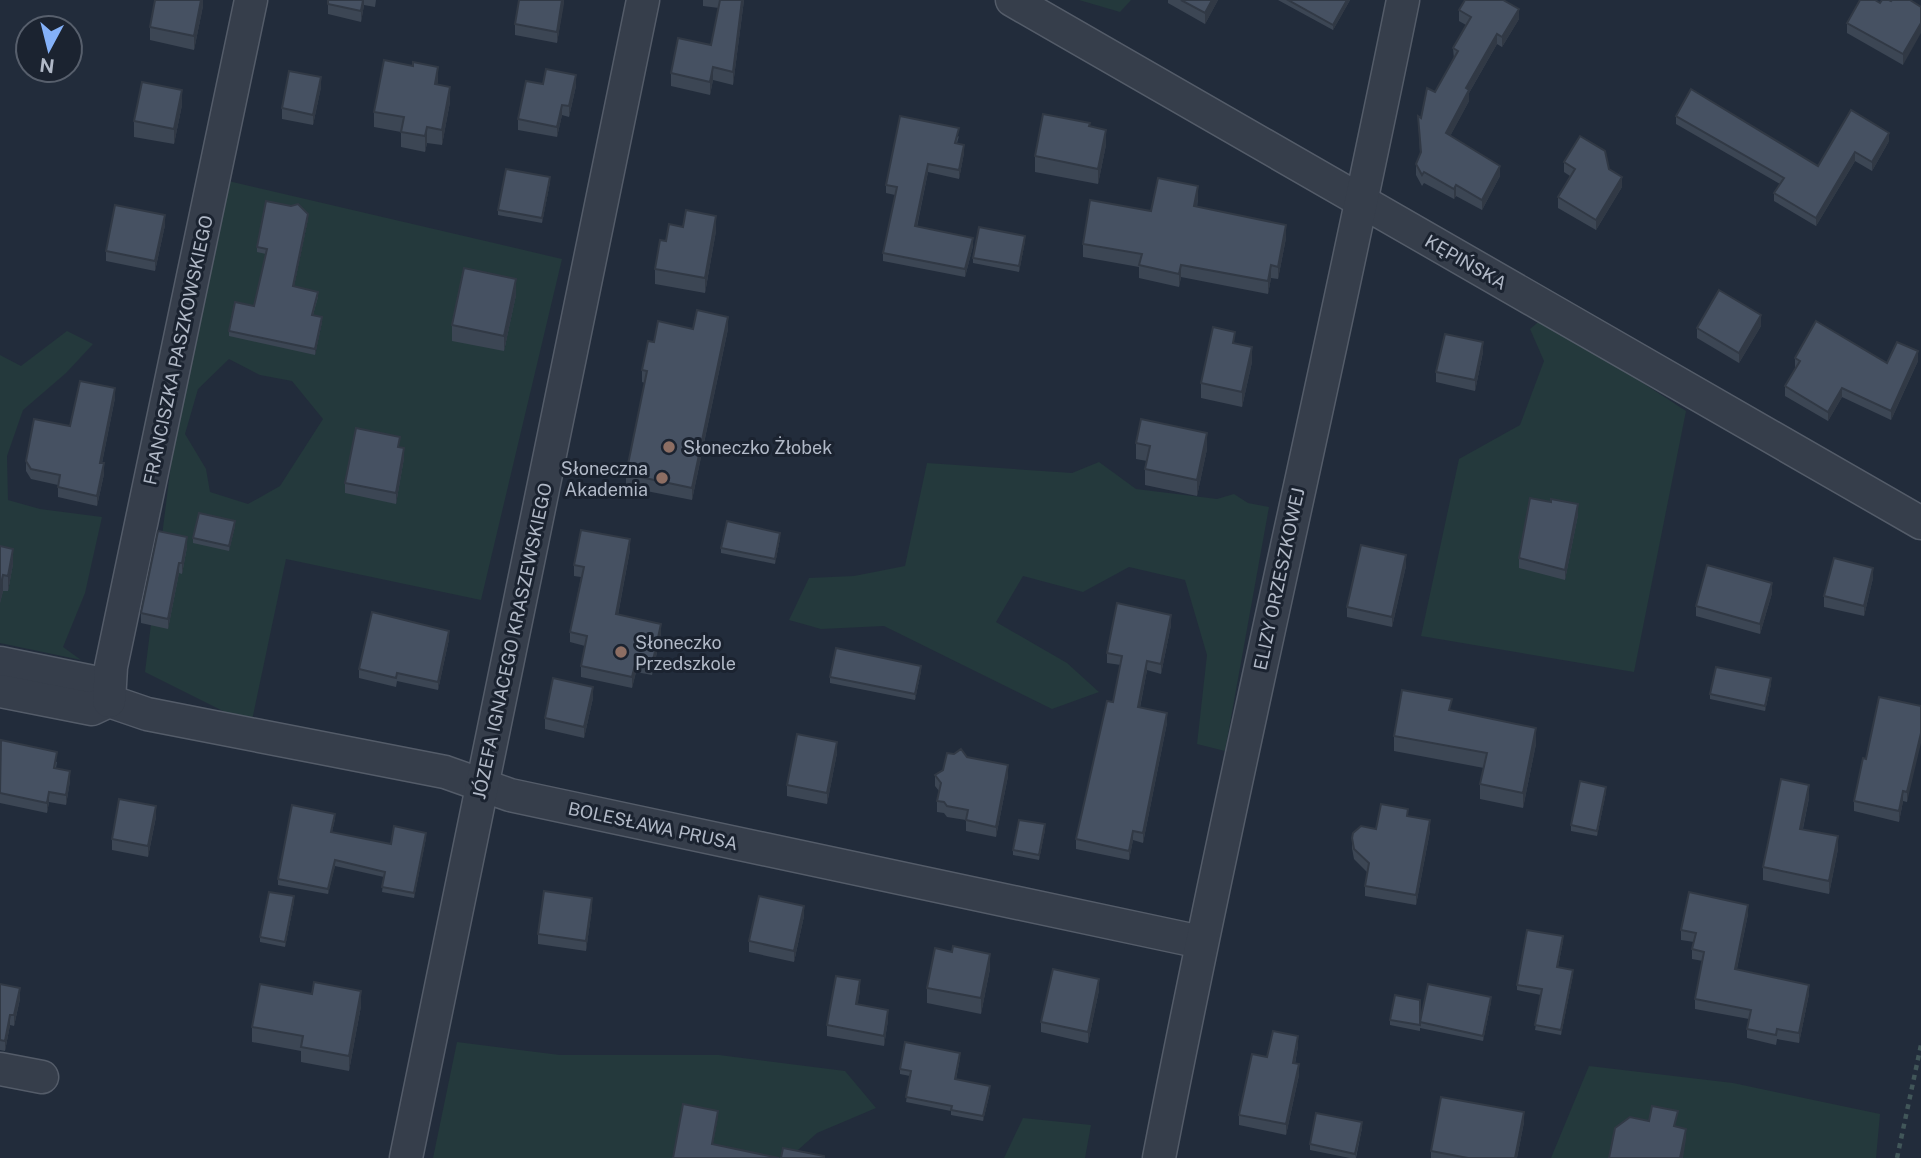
<svg xmlns="http://www.w3.org/2000/svg" width="1921" height="1158" viewBox="0 0 1921 1158" font-family="'Public Sans',sans-serif">
	<rect width="100%" height="100%" fill="#222c3b"/>
	<g fill="#24393c" fill-rule="evenodd">
		<path d="M1079 0H1131L1120 12Z"/>
		<path d="M207 176 562 259 481 600 286 559 251 725 145 672ZM229 359 260 375 292 381 323 419 280 486 248 504 210 492 206 469 185 434 198 389Z"/>
		<path d="M1543 318 1686 411 1634 672 1421 636 1459 459 1520 425 1544 361 1530 329Z"/>
		<path d="M67 331 93 344 66 373 23 410 7 456 8 500 40 509 102 517 85 593 63 647 81 660 0 643V355L21 366Z"/>
		<path d="M1099 462 1136 489 1217 499 1234 494 1248 503 1269 507 1225 751 1197 744 1207 655 1185 580 1129 567 1083 592 1023 576 996 622 1067 663 1099 692 1052 709 884 626 821 629 789 620 809 578 854 576 905 566 927 463 1072 473Z"/>
		<path d="M457 1042 560 1055H719L845 1071 876 1108 817 1133 789 1158H433Z"/>
		<path d="M1589 1066 1733 1083 1880 1114 1876 1158H1551Z"/>
		<path d="M1023 1118 1091 1125 1085 1158H1004Z"/>
	</g>
	<g fill="none" stroke-linecap="round" stroke-linejoin="round">
		<defs>
			<g id="street">
				<path d="M1012 0 1921 523"/>
				<path d="M0 663 98 683 109 701 147 714 445 772 510 795 1201 942"/>
				<path d="M0 691 92 709 109 701"/>
				<path d="M109 701 111 667 251 0"/>
				<path d="M0 1069 42 1077"/>
				<path d="M406 1158 643 0"/>
				<path d="M1159 1158C1234 771 1325 387 1403 0"/>
			</g>
		</defs>
		<use href="#street" stroke="#545c69" stroke-width="35"/>
		<path stroke="#415659" stroke-width="4.5" stroke-dasharray="5 5" stroke-linecap="butt" d="M1897 1158 1921 1045"/>
		<use href="#street" stroke="#363e4b" stroke-width="32"/>
	</g>
	<g fill="#3c4654">
		<path d="M203 0V6L194 50 150 40V27Z"/>
		<path d="M328 0H376L375 7 364 5 361 22 328 14Z"/>
		<path d="M564 0 557 43 515 35V24Z"/>
		<path d="M703 0H744L733 85 713 80 710 95 671 86V73L711 45 719 8 703 6Z"/>
		<path d="M1168 0H1218L1205 24 1168 3Z"/>
		<path d="M1278 0H1350L1333 30Z"/>
		<path d="M1910 0 1903 65 1847 33V23L1880 3Z"/>
		<path d="M1459 10 1519 19 1502 47 1497 44 1469 93V101L1450 136 1500 176 1482 210 1456 196 1454 199 1424 183 1422 186 1416 175V164L1420 154 1418 116 1421 118 1454 59 1453 48 1466 25 1459 21Z"/>
		<path d="M543 84 576 86 569 117 562 115 557 137 518 130V119Z"/>
		<path d="M437 85 450 102 442 145 427 143 425 152 401 147V132L374 127V112Z"/>
		<path d="M321 87 313 125 282 119V108Z"/>
		<path d="M182 105 174 144 134 137V121Z"/>
		<path d="M1676 116 1818 166 1889 141 1872 171 1855 161 1816 226 1774 201V193L1780 184 1676 124Z"/>
		<path d="M1090 127 1106 145 1098 184 1035 172V156Z"/>
		<path d="M959 136 957 143 964 153 959 179 928 172 917 227 973 246 965 277 883 261V253L895 195 886 193V185Z"/>
		<path d="M1564 162 1609 169 1622 187 1596 230 1558 208V197L1570 176 1564 172Z"/>
		<path d="M550 182 542 223 498 215V210Z"/>
		<path d="M1198 199 1197 207 1286 238 1278 279 1271 278 1268 294 1181 277 1179 287 1139 278V267L1083 257V244L1151 211Z"/>
		<path d="M308 219 294 286 318 297 313 315 322 322 315 355 229 336V331L254 306 266 254 257 252V247Z"/>
		<path d="M165 225 155 271 106 261V251Z"/>
		<path d="M716 231 705 293 655 284V269L666 241Z"/>
		<path d="M1025 241 1019 272 973 263V258Z"/>
		<path d="M516 295 504 351 452 341V325Z"/>
		<path d="M1761 326 1739 363 1697 338V328Z"/>
		<path d="M693 329H728L692 500 626 487V474L645 383 642 382V370L654 342Z"/>
		<path d="M1235 343 1252 362 1242 407 1201 398V383Z"/>
		<path d="M1483 352 1475 391 1436 382V372Z"/>
		<path d="M1795 358 1887 363 1918 361 1891 420 1842 397 1828 421 1785 396V386L1796 368 1795 367Z"/>
		<path d="M115 398 102 463 104 474 97 506 58 497V485L31 479 26 471V461L70 426Z"/>
		<path d="M1136 443 1207 449 1197 496 1145 485V469L1147 461 1136 459Z"/>
		<path d="M400 447 404 458 396 504 345 493V483Z"/>
		<path d="M1578 515 1565 580 1519 568V558Z"/>
		<path d="M235 526 229 551 193 543V538Z"/>
		<path d="M780 538 775 564 721 553V548Z"/>
		<path d="M0 546 13 564 8 591H3L0 603Z"/>
		<path d="M187 547 182 574 179 573 168 629 141 623V613Z"/>
		<path d="M630 550 618 615 661 634 652 675 636 672 632 688 581 677V666L585 646 570 642V632L581 577 574 576V565Z"/>
		<path d="M1406 566 1392 627 1347 617V607Z"/>
		<path d="M1873 578 1864 616 1824 607V596Z"/>
		<path d="M1772 593 1760 634 1696 616V606Z"/>
		<path d="M1171 625 1161 674 1147 670 1140 708 1167 723 1143 843 1133 840 1129 860 1076 849V839L1113 702 1121 665 1107 663V653Z"/>
		<path d="M449 639 438 690 397 681 396 687 359 678V669Z"/>
		<path d="M921 671 915 700 830 683V677Z"/>
		<path d="M1771 684 1765 711 1710 699V694Z"/>
		<path d="M593 698 584 738 545 729V718Z"/>
		<path d="M1921 706 1907 802 1903 801 1899 822 1854 811V801L1866 759Z"/>
		<path d="M1452 711 1536 744 1523 808 1480 799V784L1484 768 1394 751V736Z"/>
		<path d="M0 744 57 762 56 768 70 781 66 805 49 802 47 813 0 803Z"/>
		<path d="M837 753 827 804 787 796V785Z"/>
		<path d="M967 757 1008 776 996 837 966 831V820L947 817 944 813 937 812V801L939 791 935 786V775Z"/>
		<path d="M1606 792 1597 836 1571 831V825Z"/>
		<path d="M1809 798 1803 829 1838 849 1829 894 1763 880V867Z"/>
		<path d="M1408 816 1430 831 1416 905 1365 896V886L1367 872 1354 859 1352 848V838Z"/>
		<path d="M156 817 148 857 112 850V839Z"/>
		<path d="M335 819 332 832 391 844 426 838 414 898 382 892 384 877 335 866 328 894 278 885V879Z"/>
		<path d="M1045 830 1039 860 1013 855V850Z"/>
		<path d="M294 902 285 947 260 942V937Z"/>
		<path d="M592 908 586 951 538 944V934Z"/>
		<path d="M1748 914 1737 969 1809 994 1799 1043 1777 1039 1776 1045 1747 1038V1029L1749 1019 1695 1009V999L1703 961 1692 959V949L1694 942 1681 940V930Z"/>
		<path d="M804 916 794 962 749 952V941Z"/>
		<path d="M1563 941 1558 967 1573 975 1561 1035 1535 1030 1541 995 1517 990V985Z"/>
		<path d="M952 952 990 969 981 1014 927 1003V988Z"/>
		<path d="M0 984 20 999 14 1026 10 1025 5 1051 0 1050Z"/>
		<path d="M1099 990 1088 1043 1041 1032V1022Z"/>
		<path d="M860 991 857 1005 888 1020 884 1046 827 1036V1025Z"/>
		<path d="M1491 1002 1483 1041 1420 1028V1031L1390 1025V1020L1420 1021Z"/>
		<path d="M361 1006 349 1071 301 1062V1051L252 1042V1027Z"/>
		<path d="M1298 1046 1295 1064 1299 1075 1286 1135 1239 1125V1115L1267 1057Z"/>
		<path d="M960 1058 956 1080 990 1092 983 1121 951 1115V1111L906 1102 910 1076 900 1074V1069Z"/>
		<path d="M1524 1122 1517 1158H1431V1151Z"/>
		<path d="M1362 1128 1356 1158H1350L1310 1150V1144Z"/>
	</g>
	<g fill="#313945">
		<path d="M201 0H203V6L194 50V36Z"/>
		<path d="M363 0H364V5L361 22V11Z"/>
		<path d="M562 0H564V4L557 43V32Z"/>
		<path d="M742 0H744L733 85V72Z"/>
		<path d="M1212 0H1218L1205 24V13Z"/>
		<path d="M1347 0H1350L1333 30V25Z"/>
		<path d="M1519 9V19L1502 47V37Z"/>
		<path d="M1921 23V33L1903 65V54Z"/>
		<path d="M1497 34V44L1469 93V101L1446 144V133L1466 88Z"/>
		<path d="M438 67V82L435 99V84Z"/>
		<path d="M713 67V80L710 95V82Z"/>
		<path d="M576 75V86L569 117V106Z"/>
		<path d="M321 77V87L313 125V115Z"/>
		<path d="M450 87V102L442 145V130Z"/>
		<path d="M182 90V105L174 144V129Z"/>
		<path d="M562 105V115L557 137V127Z"/>
		<path d="M427 127V143L425 152V136Z"/>
		<path d="M1106 130V145L1098 184V169Z"/>
		<path d="M1889 133V141L1872 171V162Z"/>
		<path d="M964 145V153L959 179V170Z"/>
		<path d="M1855 152V161L1816 226V218Z"/>
		<path d="M928 164V172L915 235V226Z"/>
		<path d="M1500 166V176L1482 210V200Z"/>
		<path d="M550 177V182L542 223V218Z"/>
		<path d="M1622 177V187L1596 230V220Z"/>
		<path d="M1456 185V196L1454 199V189Z"/>
		<path d="M1198 186V199L1194 219V206Z"/>
		<path d="M308 214V219L293 292V286Z"/>
		<path d="M165 215V225L155 271V261Z"/>
		<path d="M716 216V231L705 293V278Z"/>
		<path d="M1286 225V238L1278 279V267Z"/>
		<path d="M1025 236V241L1019 272V266Z"/>
		<path d="M973 238V246L965 277V269Z"/>
		<path d="M1181 265V277L1179 287V274Z"/>
		<path d="M1271 265V278L1268 294V281Z"/>
		<path d="M516 279V295L504 351V336Z"/>
		<path d="M1761 315V326L1739 363V353Z"/>
		<path d="M322 317V322L315 355V349Z"/>
		<path d="M728 317V329L692 500V488Z"/>
		<path d="M1483 342V352L1475 391V380Z"/>
		<path d="M1252 347V362L1242 407V392Z"/>
		<path d="M1918 351V361L1891 420V411Z"/>
		<path d="M115 388V398L100 473V463Z"/>
		<path d="M1842 388V397L1828 421V412Z"/>
		<path d="M1207 433V449L1197 496V480Z"/>
		<path d="M404 448V458L396 504V493Z"/>
		<path d="M104 463V474L97 506V496Z"/>
		<path d="M1578 504V515L1565 580V570Z"/>
		<path d="M235 521V526L229 551V546Z"/>
		<path d="M780 533V538L775 564V559Z"/>
		<path d="M187 537V547L182 574V563Z"/>
		<path d="M630 539V550L616 625V614Z"/>
		<path d="M13 549V564L8 591V576Z"/>
		<path d="M1406 555V566L1392 627V617Z"/>
		<path d="M179 563V573L168 629V619Z"/>
		<path d="M1873 568V578L1864 616V606Z"/>
		<path d="M3 575V591L0 603V588Z"/>
		<path d="M1772 583V593L1760 634V624Z"/>
		<path d="M1171 615V625L1161 674V664Z"/>
		<path d="M661 624V634L652 675V665Z"/>
		<path d="M449 631V639L438 690V682Z"/>
		<path d="M636 661V672L632 688V677Z"/>
		<path d="M1147 661V670L1138 717V707Z"/>
		<path d="M921 666V671L915 700V694Z"/>
		<path d="M1771 678V684L1765 711V706Z"/>
		<path d="M593 687V698L584 738V727Z"/>
		<path d="M1167 713V723L1143 843V833Z"/>
		<path d="M1536 728V744L1523 808V793Z"/>
		<path d="M1921 733V743L1907 802V792Z"/>
		<path d="M837 742V753L827 804V793Z"/>
		<path d="M1008 765V776L996 837V827Z"/>
		<path d="M70 771V781L66 805V795Z"/>
		<path d="M1809 785V798L1800 842V829Z"/>
		<path d="M1606 787V792L1597 836V831Z"/>
		<path d="M1903 791V801L1899 822V811Z"/>
		<path d="M49 792V802L47 813V803Z"/>
		<path d="M156 806V817L148 857V846Z"/>
		<path d="M1430 820V831L1416 905V895Z"/>
		<path d="M1045 824V830L1039 860V855Z"/>
		<path d="M1133 831V840L1129 860V851Z"/>
		<path d="M426 833V838L414 898V893Z"/>
		<path d="M1838 836V849L1829 894V881Z"/>
		<path d="M335 860V866L328 894V889Z"/>
		<path d="M294 896V902L285 947V942Z"/>
		<path d="M592 898V908L586 951V941Z"/>
		<path d="M1748 905V914L1735 978V969Z"/>
		<path d="M804 906V916L794 962V951Z"/>
		<path d="M990 954V969L981 1014V998Z"/>
		<path d="M1573 970V975L1561 1035V1030Z"/>
		<path d="M1099 979V990L1088 1043V1032Z"/>
		<path d="M860 980V991L856 1015V1004Z"/>
		<path d="M1809 985V994L1799 1043V1033Z"/>
		<path d="M20 988V999L14 1026V1015Z"/>
		<path d="M361 991V1006L349 1071V1056Z"/>
		<path d="M1491 997V1002L1483 1041V1036Z"/>
		<path d="M888 1010V1020L884 1046V1036Z"/>
		<path d="M10 1015V1025L5 1051V1041Z"/>
		<path d="M1298 1036V1046L1293 1074V1063Z"/>
		<path d="M1299 1064V1075L1286 1135V1124Z"/>
		<path d="M990 1086V1092L983 1121V1116Z"/>
		<path d="M718 1111V1117L712 1150V1144Z"/>
		<path d="M1524 1112V1122L1517 1158H1515Z"/>
		<path d="M1362 1122V1128L1355 1158V1154Z"/>
		<path d="M1686 1129V1139L1683 1158H1680Z"/>
	</g>
	<g fill="#465162" stroke="#313945" stroke-width="2">
		<path d="M155 0H201L194 36 150 27Z"/>
		<path d="M328 0H363L361 11 328 4Z"/>
		<path d="M519 0H562L557 32 515 24Z"/>
		<path d="M720 0H742L733 72 713 67 710 82 671 73 678 38 711 45Z"/>
		<path d="M1181 0H1212L1205 13Z"/>
		<path d="M1288 0H1347L1333 25Z"/>
		<path d="M1465 0H1503L1519 9 1502 37 1497 34 1466 88 1469 90 1446 133 1500 166 1482 200 1456 185 1454 189 1424 172 1422 175 1416 164 1421 152 1418 116 1421 118 1427 88 1435 92 1458 51 1453 48 1471 17 1459 10Z"/>
		<path d="M1860 0H1875L1880 3 1882 0H1889L1891 1 1892 0H1910L1921 7V23L1903 54 1847 23Z"/>
		<path d="M384 60 413 66V62L438 67 435 84 450 87 442 130 427 127 425 136 401 132 404 117 374 112Z"/>
		<path d="M546 69 576 75 569 106 562 105 557 127 518 119 526 81 543 84Z"/>
		<path d="M289 71 321 77 313 115 282 108Z"/>
		<path d="M142 82 182 90 174 129 134 121Z"/>
		<path d="M1691 89 1818 166 1851 110 1889 133 1872 162 1855 152 1816 218 1774 193 1784 178 1676 116Z"/>
		<path d="M1043 114 1090 123 1089 126 1106 130 1098 169 1035 156Z"/>
		<path d="M900 116 959 128 955 143 964 145 959 170 928 164 915 226 973 238 965 269 883 253 897 187 886 185Z"/>
		<path d="M1580 136 1605 151 1609 169 1622 177 1596 220 1558 197 1575 169 1564 162Z"/>
		<path d="M506 169 550 177 542 218 498 210Z"/>
		<path d="M1158 178 1198 186 1194 206 1286 225 1278 267 1271 265 1268 281 1181 265 1179 274 1139 265 1142 254 1083 244 1090 200 1151 211Z"/>
		<path d="M266 201 291 206 298 204 308 214 293 286 318 292 312 315 322 317 315 349 229 331 235 302 254 306 267 249 257 247Z"/>
		<path d="M115 205 165 215 155 261 106 251Z"/>
		<path d="M686 210 716 216 705 278 655 269 660 240 666 241 669 224 683 227Z"/>
		<path d="M979 227 1025 236 1019 266 973 258Z"/>
		<path d="M464 268 516 279 504 336 452 325Z"/>
		<path d="M1719 290 1761 315 1739 353 1697 328Z"/>
		<path d="M697 310 728 317 692 488 626 474 647 371 642 370 648 341 654 342 658 321 693 329Z"/>
		<path d="M1816 321 1887 363 1897 342 1918 351 1891 411 1842 388 1828 412 1785 386 1800 361 1795 358Z"/>
		<path d="M1213 327 1235 332 1233 343 1252 347 1242 392 1201 383Z"/>
		<path d="M1445 334 1483 342 1475 380 1436 372Z"/>
		<path d="M80 381 115 388 100 463H104L97 496 58 487 60 475 31 469 26 461 34 419 70 426Z"/>
		<path d="M1141 419 1207 433 1197 480 1145 469 1150 446 1136 443Z"/>
		<path d="M356 428 400 437 398 447 404 448 396 493 345 483Z"/>
		<path d="M1530 498 1551 502V499L1578 504 1565 570 1519 558Z"/>
		<path d="M199 513 235 521 229 546 193 538Z"/>
		<path d="M727 521 780 533 775 559 721 548Z"/>
		<path d="M581 530 630 539 616 614 661 624 652 665 636 661 632 677 581 666 587 636 570 632 584 567 574 565Z"/>
		<path d="M158 531 187 537 182 563H179L168 619 141 613Z"/>
		<path d="M1361 545 1406 555 1392 617 1347 607Z"/>
		<path d="M0 546 13 549 8 576 3 575 0 588Z"/>
		<path d="M1834 558 1873 568 1864 606 1824 596Z"/>
		<path d="M1707 565 1772 583 1760 624 1696 606Z"/>
		<path d="M1117 603 1171 615 1161 664 1147 661 1138 707 1167 713 1143 833 1133 831 1129 851 1076 839 1107 701 1113 702 1122 656 1107 653Z"/>
		<path d="M372 612 449 631 438 682 397 673 396 678 359 669Z"/>
		<path d="M836 648 921 666 915 694 830 677Z"/>
		<path d="M1716 667 1771 678 1765 706 1710 694Z"/>
		<path d="M553 678 593 687 584 727 545 718Z"/>
		<path d="M1402 690 1452 699 1449 710 1536 728 1523 793 1480 784 1487 753 1394 736Z"/>
		<path d="M1879 697 1921 706V733L1907 792 1903 791 1899 811 1854 801 1863 758 1866 759Z"/>
		<path d="M797 734 837 742 827 793 787 785Z"/>
		<path d="M1 740 57 752 54 768 70 771 66 795 49 792 47 803 0 793Z"/>
		<path d="M961 749 967 757 1008 765 996 827 966 820 968 810 947 806 944 802 937 801 941 783 935 775 943 770 947 753 954 754Z"/>
		<path d="M1781 779 1809 785 1800 829 1838 836 1829 881 1763 867Z"/>
		<path d="M1580 781 1606 787 1597 831 1571 825Z"/>
		<path d="M119 799 156 806 148 846 112 839Z"/>
		<path d="M1381 804 1408 809 1407 816 1430 820 1416 895 1365 886 1369 863 1354 849 1352 838 1353 833 1361 826 1376 829Z"/>
		<path d="M292 805 335 814 331 832 391 844 394 826 426 833 414 893 382 887 385 872 335 860 328 889 278 879Z"/>
		<path d="M1019 820 1045 824 1039 855 1013 850Z"/>
		<path d="M544 891 592 898 586 941 538 934Z"/>
		<path d="M269 892 294 896 285 942 260 937Z"/>
		<path d="M1689 892 1748 905 1735 969 1809 985 1799 1033 1777 1029 1776 1035 1747 1029 1751 1010 1695 999 1704 952 1692 949 1696 933 1681 930Z"/>
		<path d="M759 896 804 906 794 951 749 941Z"/>
		<path d="M1527 930 1563 936 1557 967 1573 970 1561 1030 1535 1025 1542 989 1517 985Z"/>
		<path d="M953 946 990 954 981 998 927 988 935 948 952 952Z"/>
		<path d="M1053 969 1099 979 1088 1032 1041 1022Z"/>
		<path d="M836 976 860 980 856 1004 888 1010 884 1036 827 1025Z"/>
		<path d="M314 982 361 991 349 1056 301 1047 303 1036 252 1027 260 984 312 994Z"/>
		<path d="M0 984 20 988 14 1015H10L5 1041 0 1040Z"/>
		<path d="M1428 984 1491 997 1483 1036 1420 1022V1025L1390 1020 1395 995 1420 1000V1022Z"/>
		<path d="M1273 1031 1298 1036 1293 1063 1299 1064 1286 1124 1239 1115 1252 1054 1267 1057Z"/>
		<path d="M905 1042 960 1053 955 1079 990 1086 983 1116 951 1110 952 1106 906 1097 911 1071 900 1069Z"/>
		<path d="M1441 1097 1524 1112 1515 1158H1468L1431 1151Z"/>
		<path d="M683 1104 718 1111 712 1144 779 1158H673Z"/>
		<path d="M1652 1106 1678 1111 1674 1126 1686 1129 1680 1158H1609L1615 1128 1630 1117 1649 1121Z"/>
		<path d="M1316 1113 1362 1122 1355 1154 1310 1144Z"/>
		<path d="M783 1148 824 1156V1158H781Z"/>
	</g>
	<g fill="#8d6e63" stroke="#1b2330" stroke-width="2.5">
		<circle cx="669" cy="447" r="7"/>
		<circle cx="662" cy="478" r="7"/>
		<circle cx="621" cy="652" r="7"/>
	</g>
	<g text-anchor="middle" dominant-baseline="central" stroke-width="6" stroke-linejoin="round" paint-order="stroke">
		<g font-size="18" fill="#b1b9c7" stroke="#1b2330">
			<text transform="translate(1466 262) rotate(30)">KĘPIŃSKA</text>
			<text transform="translate(178 350) rotate(-78)">FRANCISZKA PASZKOWSKIEGO</text>
			<text transform="translate(1279 579) rotate(-78)">ELIZY ORZESZKOWEJ</text>
			<text transform="translate(512 641) rotate(-78)">JÓZEFA IGNACEGO KRASZEWSKIEGO</text>
			<text transform="translate(653 826) rotate(12)">BOLESŁAWA PRUSA</text>
		</g>
		<g font-size="18" fill="#b1b9c7" stroke="#1b2330" text-anchor="start">
			<text x="683" y="447">Słoneczko Żłobek</text>
			<text x="648" y="468" text-anchor="end">Słoneczna<tspan x="648" dy="21">Akademia</tspan></text>
			<text x="635" y="642">Słoneczko<tspan x="635" dy="21">Przedszkole</tspan></text>
		</g>
	</g>
	<g transform="translate(49 49) rotate(187)"><circle r="33" fill="#1b2330" stroke="#575f6c" stroke-width="2"/>
	<path d="M0-5L12 26L0 18L-12 26Z" fill="#84b1f9"/>
	<text y="-10" font-size="19" font-weight="bold" text-anchor="middle" fill="#b1b9c7">N</text>
	</g>
</svg>
